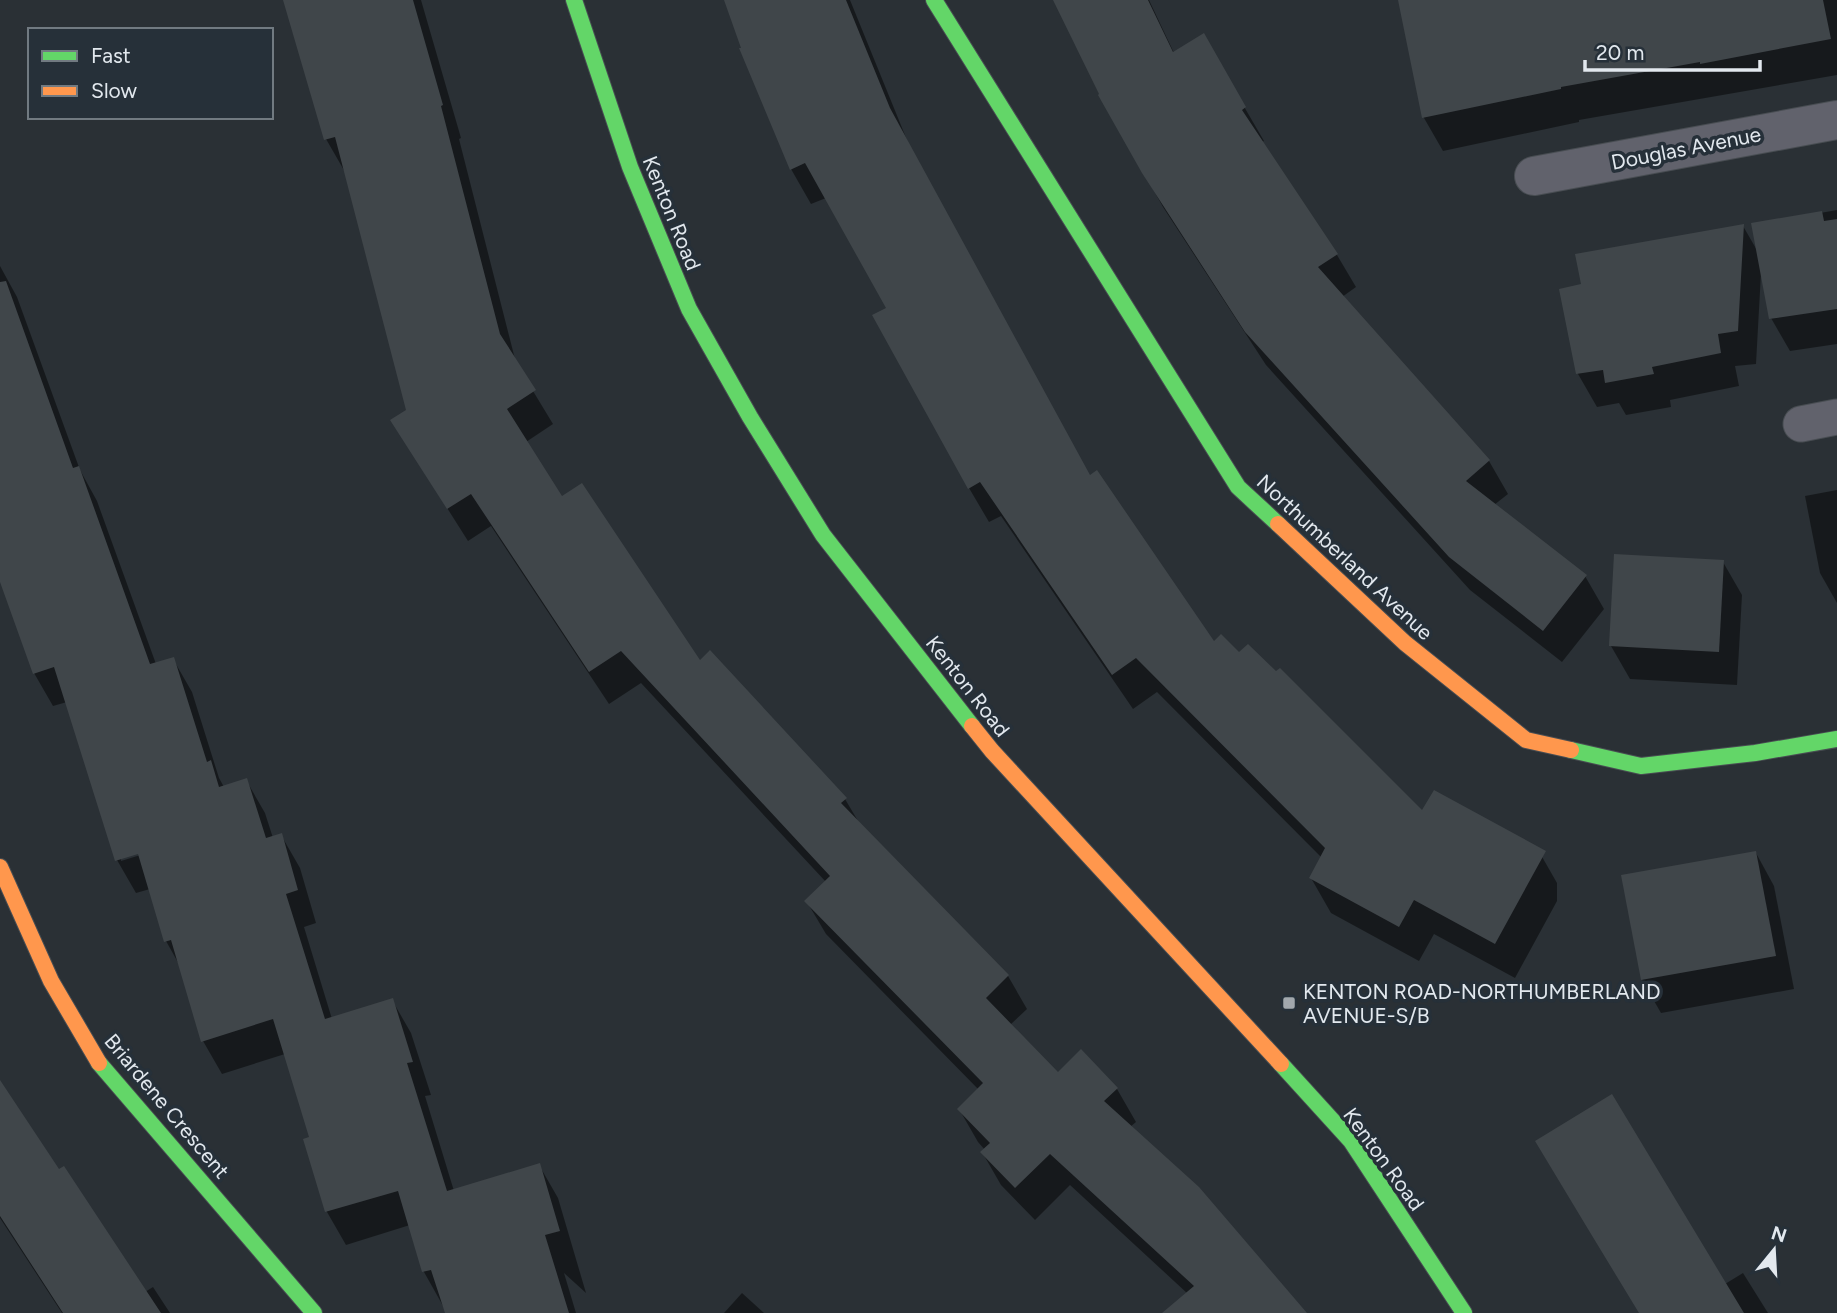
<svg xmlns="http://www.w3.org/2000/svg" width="1837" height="1313" viewBox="0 0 1837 1313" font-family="Figtree,sans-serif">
	<rect width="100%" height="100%" fill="#2a3035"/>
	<g fill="#0007" fill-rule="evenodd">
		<path d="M285 0H421L461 138 459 139 516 363 553 424 526 442 562 498 699 662 845 799 861 826 1008 976 1027 1009 1010 1025 1058 1074 1117 1089 1136 1122 1130 1127 1304 1313H1167L1188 1294 1070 1185 1035 1220 1001 1185 982 1152 985 1150 978 1142 959 1109 979 1090 826 934 807 902 826 882 641 683 609 704 491 526 468 541 392 421 408 410 345 172 326 139Z"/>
		<path d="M726 0H850L909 145 1090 477 1214 644 1423 813 1537 848 1557 883V901L1515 978 1434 934 1419 961 1331 913 1311 878 1322 858 1157 692 1133 709 1001 516 989 522 969 488 888 308 826 198 811 204 791 169 743 48Z"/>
		<path d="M1055 0H1149L1174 53 1203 36 1264 141 1262 142 1337 255 1356 287 1342 297 1489 461 1508 494 1494 505 1585 576 1604 609 1562 662 1470 590 1266 365 1163 207 1100 95Z"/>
		<path d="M1444 0H1837V75L1579 120V122L1443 151 1424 118 1401 9Z"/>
		<path d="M1837 210V344L1790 351 1771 318 1761 273 1756 364 1735 366 1739 386 1670 400 1671 407 1626 415 1619 403 1597 407 1578 374 1562 290 1583 286 1743 226 1758 252 1753 225Z"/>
		<path d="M0 266 17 297 80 470 97 501 156 664 173 659 192 692 219 778 224 787 246 780 265 813 273 838 281 835 300 868 316 923 304 927 332 1019 392 1000 411 1033 431 1095 425 1096 454 1191 539 1165 558 1198 586 1293 564 1273 576 1313H447L424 1272 410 1225 346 1245 327 1212 305 1140 311 1138 285 1054 222 1074 203 1041 180 966 166 941 150 889 136 893 117 860 67 702 53 706 34 673 0 577ZM146 850 147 853 121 861V857Z"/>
		<path d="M1837 490V603L1820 573 1805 496Z"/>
		<path d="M1723 562 1742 595 1737 685 1630 679 1611 646Z"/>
		<path d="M1756 853 1774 886 1794 989 1661 1013 1642 980Z"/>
		<path d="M0 1083 59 1172 145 1292 153 1287 170 1313H62L0 1218Z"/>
		<path d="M1743 1273 1768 1313H1640L1725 1284Z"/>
		<path d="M742 1293 764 1313H724Z"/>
	</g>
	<g fill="#40464a">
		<path d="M283 0H413L443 105 441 106 500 334 536 390 507 409 562 496 582 483 700 660 710 650 847 798 841 803 1009 975 986 998 1058 1072 1081 1049 1118 1088 1104 1101 1199 1187 1307 1313H1162L1194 1286 1050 1154 1015 1188 980 1152 990 1143 957 1109 983 1083 804 901 830 876 621 651 589 672 471 494 447 509 390 420 406 410 335 137 324 140Z"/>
		<path d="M724 0H846L890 108 1090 475 1097 470 1214 641 1221 634 1239 652 1248 644 1276 671 1280 668 1422 810 1434 790 1546 851 1495 944 1414 900 1399 927 1309 878 1325 848 1136 658 1112 675 980 482 968 489 872 315 886 308 805 163 790 170 739 48H741Z"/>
		<path d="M1053 0H1148L1173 52 1204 33 1246 107 1242 110 1338 254 1318 267 1490 460 1466 481 1587 575 1543 631 1449 557 1245 332 1142 173 1098 95 1099 94Z"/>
		<path d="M1398 0H1823L1831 39 1700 64V62L1561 87V89L1422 118Z"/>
		<path d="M1822 211 1824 221 1837 219V309L1769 319 1751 223Z"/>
		<path d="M1744 224 1738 331 1718 334 1721 353 1652 367 1654 374 1605 383 1603 370 1576 374 1559 289 1581 284 1575 254Z"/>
		<path d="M6 281 73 468 79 466 150 664 174 657 207 762 211 760 219 787 247 778 266 838 282 833 298 890 286 894 325 1019 393 998 413 1062 407 1063 447 1191 540 1163 560 1231 545 1235 569 1313H445L431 1270 422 1272 398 1191 325 1212 303 1139 309 1137 273 1019 201 1042 171 940 164 942 138 854 115 861 54 667 33 674 0 582V282Z"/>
		<path d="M1614 554 1724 560 1719 652 1609 646Z"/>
		<path d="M1756 851 1776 956 1641 980 1621 875Z"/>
		<path d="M0 1080 59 1169 64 1166 161 1313H63L0 1216Z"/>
		<path d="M1612 1094 1665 1182 1744 1313H1639L1588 1229 1535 1141Z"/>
	</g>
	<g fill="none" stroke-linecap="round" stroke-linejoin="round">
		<defs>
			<path id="lane" d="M1801 424 1837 417"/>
			<path id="street" d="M1534 176 1837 120"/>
			<g id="fast">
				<path d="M574 0 630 167 689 309 750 417 823 535 972 726"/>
				<path d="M934 0 1238 487 1278 524"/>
				<path d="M1571 750 1641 766 1755 753 1837 739"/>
				<path d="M99 1063 314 1313"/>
				<path d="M1281 1064 1351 1141 1464 1313"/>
			</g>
			<g id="slow">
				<path d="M1278 524 1405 643 1526 740 1571 750"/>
				<path d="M972 726 992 751 1281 1064"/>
				<path d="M0 867 51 981 99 1063"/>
			</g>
		</defs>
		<use href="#lane" stroke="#484d52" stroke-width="37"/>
		<use href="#street" stroke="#484d52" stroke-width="40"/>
		<use href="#fast" stroke="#484d52" stroke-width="18"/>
		<use href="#slow" stroke="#484d52" stroke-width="18"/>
		<use href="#lane" stroke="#61626c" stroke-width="35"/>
		<use href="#street" stroke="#61626c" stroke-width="38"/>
		<use href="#fast" stroke="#63d668" stroke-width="16"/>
		<use href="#slow" stroke="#ff974d" stroke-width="16"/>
	</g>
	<rect fill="#a2a8ad" stroke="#263039" stroke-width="2.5" x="1282" y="996" width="14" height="14" rx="3.5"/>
	<g text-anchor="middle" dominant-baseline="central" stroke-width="7" stroke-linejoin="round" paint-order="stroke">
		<g font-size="21" fill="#e2e8ee" stroke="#263039">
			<text transform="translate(1686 148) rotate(-11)">Douglas Avenue</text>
			<text transform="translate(672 213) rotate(68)">Kenton Road</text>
			<text transform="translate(1345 557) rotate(43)">Northumberland Avenue</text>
			<text transform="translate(968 686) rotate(52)">Kenton Road</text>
			<text transform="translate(167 1106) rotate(50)">Briardene Crescent</text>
			<text transform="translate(1384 1159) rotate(54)">Kenton Road</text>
		</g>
		<g font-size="21" fill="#e2e8ee" stroke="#263039" text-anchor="start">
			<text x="1303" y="991">KENTON ROAD-NORTHUMBERLAND<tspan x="1303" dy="24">AVENUE-S/B</tspan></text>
		</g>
	</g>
	<rect x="28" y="28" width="245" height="91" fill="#263039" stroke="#717a81" stroke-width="2"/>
	<rect x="42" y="51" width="35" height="10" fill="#63d668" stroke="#717a81" stroke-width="2"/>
	<text x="91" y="63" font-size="21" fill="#e2e8ee">Fast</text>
	<rect x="42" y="86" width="35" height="10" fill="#ff974d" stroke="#717a81" stroke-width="2"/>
	<text x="91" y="98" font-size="21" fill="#e2e8ee">Slow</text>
	<g transform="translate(1774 1250) rotate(18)" stroke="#263039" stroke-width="5" paint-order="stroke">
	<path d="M0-5L12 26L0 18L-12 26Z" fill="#e2e8ee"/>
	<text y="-10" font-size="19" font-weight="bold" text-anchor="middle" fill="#e2e8ee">N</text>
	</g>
	<path d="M1585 60v10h175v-10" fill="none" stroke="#e2e8ee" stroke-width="3.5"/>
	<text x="1596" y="60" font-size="21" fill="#e2e8ee" stroke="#263039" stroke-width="5" paint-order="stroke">20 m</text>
</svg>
